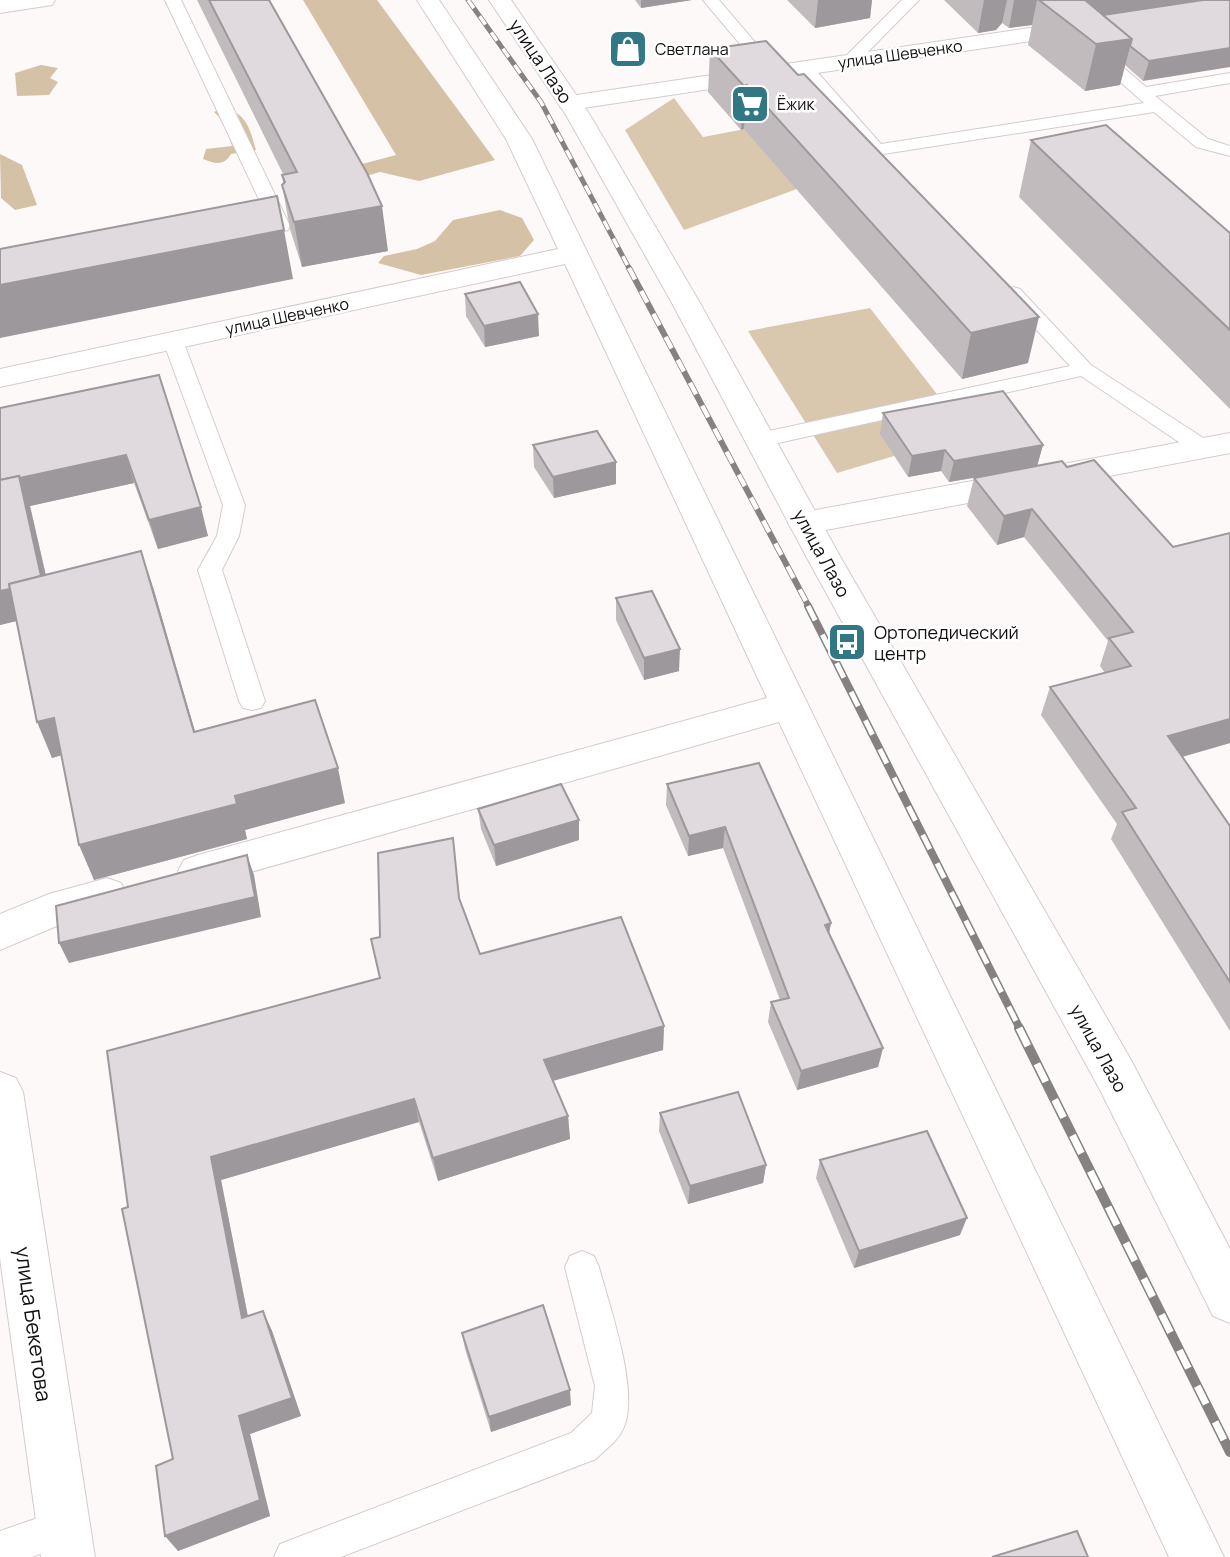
<svg xmlns="http://www.w3.org/2000/svg" width="1230" height="1557" viewBox="0 0 1230 1557" font-family="Manrope,sans-serif">
	<rect width="100%" height="100%" fill="#fef9f9"/>
	<g fill="#dac8ae">
		<path d="M674 98 703 137 745 129 797 189 684 230 625 130Z"/>
		<path d="M870 308 968 434 837 473 748 331Z"/>
	</g>
	<g fill="#d4c1a6">
		<path d="M303 0H377L495 160 419 181 380 172 311 192 302 180 396 155Z"/>
		<path d="M41 65 58 68 50 78 58 82 49 95 17 96 15 73Z"/>
		<path d="M224 107C248 116 249 127 256 150L231 154C224 166 215 164 203 159L206 149 232 146 226 128 230 121 220 118 214 112Z"/>
		<path d="M0 154 22 165 37 205 15 210 1 198Z"/>
		<path d="M500 210 522 218 534 240 520 256 421 275 378 263 384 256 417 249 435 241 453 220Z"/>
	</g>
	<g fill="none" stroke-linecap="round" stroke-linejoin="round">
		<defs>
			<g id="service">
				<path d="M165 0H181L290 226 288 230 277 233 268 227 270 223Z"/>
				<path d="M703 0H719L777 68 779 71 777 74H765Z"/>
				<path d="M902 0H919L856 64H844L842 61 844 58Z"/>
				<path d="M1097 48 1103 50 1146 87 1230 73V83L1155 96 1208 139 1230 146V156L1196 147 1154 112 877 155 871 154 797 68 799 65H811L881 144 1144 103 1091 56 1089 53 1091 50Z"/>
				<path d="M1013 287 1020 289 1091 365 1211 443 1214 448 1211 453H1195L1081 376 760 447 752 445 749 440 752 435 760 433 1070 366 1006 297 1003 293Z"/>
				<path d="M173 335 180 337 183 341 245 505 239 536 222 570 265 701 261 708 252 710 243 708 239 701 198 570 217 536 223 505 163 341 166 337Z"/>
				<path d="M582 1251 594 1256 599 1267C609 1306 642 1396 622 1431 617 1442 604 1450 596 1459L341 1557H274L280 1544 571 1433 592 1413 595 1386 565 1267 570 1256Z"/>
				<path d="M64 1509 77 1514 82 1527 77 1540 32 1557H0V1531Z"/>
			</g>
			<g id="minor">
				<path d="M0 0H55L52 5 0 13Z"/>
				<path d="M417 0H439L532 139 1224 1557H1169L779 722 198 887 184 882 178 871 184 860 198 855 767 698 565 264 0 387V369L558 249 506 139Z"/>
				<path d="M1084 20 1092 22 1095 27 1092 32 570 110 561 108 558 103 561 98 570 96Z"/>
				<path d="M1230 433V453L805 534 793 531 788 523 793 515 805 512Z"/>
				<path d="M107 878 121 883 127 895 121 907 59 925 0 950V914L49 894Z"/>
				<path d="M0 1072 16 1078 23 1092 95 1557H41L0 1258Z"/>
			</g>
			<path id="tertiary" d="M489 0H511L590 115 700 303 841 558 1131 1060 1230 1249V1323L1213 1316 1099 1088 807 558 672 303 566 115Z"/>
		</defs>
		<use href="#service" stroke="#d4cbcc" stroke-width="2"/>
		<use href="#minor" stroke="#d4cbcc" stroke-width="2"/>
		<use href="#tertiary" stroke="#d4cbcc" stroke-width="2"/>
		<use href="#service" fill="#fff" fill-rule="evenodd"/>
		<use href="#minor" fill="#fff" fill-rule="evenodd"/>
		<use href="#tertiary" fill="#fff" fill-rule="evenodd"/>
		<defs>
			<path id="rail-far3" d="M468 0 541 102 630 270"/>
			<path id="rail-far2" d="M629 268 809 607"/>
			<path id="rail-far1" d="M808 606 1020 1029"/>
			<path id="rail" d="M1019 1028 1230 1452"/>
		</defs>
		<use href="#rail-far3" stroke="#868282" stroke-width="5"/>
		<use href="#rail-far2" stroke="#868282" stroke-width="6"/>
		<use href="#rail-far1" stroke="#868282" stroke-width="8"/>
		<use href="#rail" stroke="#868282" stroke-width="10"/>
		<use href="#rail-far3" stroke="#fff" stroke-width="3.5" stroke-dasharray="10" stroke-linecap="butt"/>
		<use href="#rail-far2" stroke="#fff" stroke-width="4.5" stroke-dasharray="13" stroke-linecap="butt"/>
		<use href="#rail-far1" stroke="#fff" stroke-width="5" stroke-dasharray="16" stroke-linecap="butt"/>
		<use href="#rail" stroke="#fff" stroke-width="7" stroke-dasharray="20" stroke-linecap="butt"/>
	</g>
	<g fill="#c1bbbe">
		<path d="M197 0H269L388 251 302 267 290 229 282 185 283 183 282 175 283 174Z"/>
		<path d="M635 0H692L641 8Z"/>
		<path d="M787 0H872L870 18 815 28Z"/>
		<path d="M944 0H1230L1143 81 1125 65 1120 85 1085 91 1028 45 1032 25 1009 28 1002 23 996 30 978 33Z"/>
		<path d="M766 41 1028 363 962 379 744 129 741 130 708 92 710 49Z"/>
		<path d="M1031 140 1230 233V409L1019 197Z"/>
		<path d="M465 294 539 336 485 347 466 316Z"/>
		<path d="M159 375 208 536 158 549 134 483 30 506 46 575 153 587 195 731 345 803 245 830 247 839 94 880 62 755 52 758 16 621 0 625V408Z"/>
		<path d="M883 413 1043 445 1037 466 1067 467 1173 547 1230 533V743L1182 757 1230 826V1031L1111 839 1117 824 1041 715 1050 687 1105 673 1100 666 1108 641 1024 537 997 545 967 506 974 478 949 482 941 471 908 477 880 434Z"/>
		<path d="M533 445 616 462V484L554 498 534 467Z"/>
		<path d="M616 598 679 671 644 680 616 620Z"/>
		<path d="M759 763 831 923 829 934 883 1048 878 1067 797 1090 768 1022 771 1002 780 1000 723 848 688 856 666 805 667 784Z"/>
		<path d="M478 809 579 820V840L496 866 481 829Z"/>
		<path d="M460 900 480 954 664 1026 663 1050 553 1081 568 1116 570 1139 438 1181 419 1122 221 1180 248 1316 263 1311 272 1331 301 1416 250 1434 270 1516 178 1551 173 1459 128 1207 380 978 371 939 380 937Z"/>
		<path d="M660 1113 766 1165 763 1183 688 1204 659 1131Z"/>
		<path d="M820 1160 960 1235 854 1268 816 1178Z"/>
		<path d="M462 1333 571 1405 491 1432 465 1349Z"/>
	</g>
	<g fill="#9d989b">
		<path d="M641 0H692L641 8Z"/>
		<path d="M818 0H872L870 18 815 28Z"/>
		<path d="M984 0H1007L1002 23 996 30 978 33Z"/>
		<path d="M1014 0H1037L1032 25 1009 28Z"/>
		<path d="M1039 0H1210L1065 20Z"/>
		<path d="M1132 39 1120 85 1085 91 1096 44Z"/>
		<path d="M1230 48V67L1143 81 1149 61Z"/>
		<path d="M747 85 744 129 741 130 744 86Z"/>
		<path d="M382 206 388 251 302 267 294 222Z"/>
		<path d="M284 230 293 279 0 338V285Z"/>
		<path d="M538 314 539 336 485 347 484 326Z"/>
		<path d="M1039 317 1028 363 962 379 971 333Z"/>
		<path d="M1043 445 1037 466 949 482 954 461Z"/>
		<path d="M945 450 941 471 908 477 912 456Z"/>
		<path d="M126 455 134 483 30 506 54 612 0 625V482Z"/>
		<path d="M616 462V484L554 498 553 477Z"/>
		<path d="M201 507 208 536 158 549 149 520Z"/>
		<path d="M1032 509 1024 537 997 545 1004 516Z"/>
		<path d="M141 551 153 587 205 767 194 732Z"/>
		<path d="M680 649 679 671 644 680V658Z"/>
		<path d="M54 718 69 753 52 758 37 722Z"/>
		<path d="M1230 719V743L1157 764 1168 736Z"/>
		<path d="M338 768 345 803 245 830 247 839 94 880 79 845 235 796Z"/>
		<path d="M579 820V840L496 866 494 845Z"/>
		<path d="M725 827 723 848 688 856 689 836Z"/>
		<path d="M247 855 254 875 261 917 69 963 59 943Z"/>
		<path d="M831 923 827 943 825 925Z"/>
		<path d="M664 1026 663 1050 545 1083 544 1060Z"/>
		<path d="M883 1048 878 1067 797 1090 801 1071Z"/>
		<path d="M414 1099 419 1122 221 1180 252 1338 242 1318 211 1157Z"/>
		<path d="M568 1116 570 1139 438 1181 433 1158Z"/>
		<path d="M766 1165 763 1183 688 1204 690 1186Z"/>
		<path d="M967 1218 960 1235 854 1268 859 1251Z"/>
		<path d="M263 1311 272 1331 301 1416 250 1434 270 1516 178 1551 165 1536 239 1416Z"/>
		<path d="M570 1390 571 1405 491 1432 489 1417Z"/>
	</g>
	<g fill="#e0d9dd" stroke="#9d989b" stroke-width="2">
		<path d="M209 0H269L367 173 382 206 294 222 282 185 285 182 282 175 297 172Z"/>
		<path d="M1039 0H1085L1132 39 1096 44Z"/>
		<path d="M1203 0H1230V48L1149 61 1130 46 1132 39 1103 15Z"/>
		<path d="M766 41 798 75 804 74 1039 317 971 333 747 85 744 86 710 49Z"/>
		<path d="M1106 125 1230 233V330L1031 140Z"/>
		<path d="M277 196 284 230 0 285V249Z"/>
		<path d="M520 282 538 314 484 326 465 294Z"/>
		<path d="M159 375 201 507 149 520 126 455 20 478 19 476 0 480V408Z"/>
		<path d="M1003 391 1043 445 954 461 945 450 912 456 883 413Z"/>
		<path d="M597 431 616 462 553 477 533 445Z"/>
		<path d="M1094 460 1173 547 1230 533V719L1168 736 1230 826V982L1122 812 1136 808 1050 687 1131 666 1109 638 1133 632 1032 509 1004 516 974 478 1062 461 1067 467Z"/>
		<path d="M19 476 41 576 9 584 10 589 0 591V480Z"/>
		<path d="M141 551 194 732 315 700 338 768 235 796 237 804 79 845 54 718 37 722 9 584Z"/>
		<path d="M652 591 680 649 644 658 616 598Z"/>
		<path d="M759 763 831 923 825 925 883 1048 801 1071 771 1002 789 998 725 827 689 836 667 784Z"/>
		<path d="M561 784 579 820 494 845 478 809Z"/>
		<path d="M453 838 459 898 480 954 621 917 664 1026 544 1060 568 1116 433 1158 414 1099 211 1157 242 1318 263 1311 292 1398 239 1416 260 1500 165 1536 156 1466 173 1459 122 1209 128 1207 107 1051 380 978 371 939 380 937 378 853Z"/>
		<path d="M247 855 255 897 59 943 56 906Z"/>
		<path d="M738 1092 766 1165 690 1186 660 1113Z"/>
		<path d="M927 1131 967 1218 859 1251 820 1160Z"/>
		<path d="M543 1305 570 1390 489 1417 462 1333Z"/>
		<path d="M1077 1531 1088 1557H992Z"/>
	</g>
	<defs>
		<symbol id="shop-square" viewBox="-11 -11 22 22"><rect x="-9" y="-9" width="18" height="18" rx="4" fill="#317784" stroke="#fff"/><path d="M-5-2.5h2.3a2.7 3.5 0 0 1 5.4 0H5L5.5 6h-11ZM-1.5-2.5h3a1.5 2.3 0 0 0-3 0Z" fill="#fff"/></symbol>
		<symbol id="supermarket-square" viewBox="-11 -11 22 22"><rect x="-9" y="-9" width="18" height="18" rx="4" fill="#317784" stroke="#fff"/><path d="M-6-5.5h2.5l.6 2H6L4.5 2H-2.5L-4.4-4H-6ZM-1.5 3.2a1.3 1.3 0 1 0 .1 0ZM3 3.2a1.3 1.3 0 1 0 .1 0Z" fill="#fff"/></symbol>
		<symbol id="bus-square" viewBox="-11 -11 22 22"><rect x="-9" y="-9" width="18" height="18" rx="4" fill="#317784" stroke="#fff"/><path d="M-5-6H5V4H4V6H2V4H-2V6H-4V4H-5ZM-3.5-4V0h7V-4ZM-3.5 1.2v1.5H-2V1.2ZM2 1.2v1.5H3.5V1.2Z" fill="#fff"/></symbol>
	</defs>
	<g fill-rule="evenodd">
		<use href="#shop-square" x="606" y="27" width="44" height="44"/>
		<use href="#supermarket-square" x="728" y="82" width="44" height="44"/>
		<use href="#bus-square" x="825" y="620" width="44" height="44"/>
	</g>
	<g text-anchor="middle" dominant-baseline="central" stroke-width="5" stroke-linejoin="round" paint-order="stroke">
		<g font-size="16" fill="#120f0f" stroke="#fff" text-anchor="start">
			<text x="655" y="49">Светлана</text>
			<text x="777" y="104">Ёжик</text>
		</g>
		<g font-size="16" fill="#120f0f" stroke="#fff">
			<text transform="translate(900 54) rotate(-8)">улица Шевченко</text>
			<text transform="translate(287 316) rotate(-12)">улица Шевченко</text>
		</g>
		<g font-size="18" fill="#120f0f" stroke="#fff">
			<text transform="translate(541 61) rotate(56)">улица Лазо</text>
			<text transform="translate(822 553) rotate(61)">улица Лазо</text>
			<text transform="translate(1099 1048) rotate(61)">улица Лазо</text>
		</g>
		<g font-size="18" fill="#120f0f" stroke="#fff" text-anchor="start">
			<text x="874" y="632">Ортопедический<tspan x="874" dy="21">центр</tspan></text>
		</g>
		<g font-size="21" fill="#120f0f" stroke="#fff">
			<text transform="translate(34 1324) rotate(82)">улица Бекетова</text>
		</g>
	</g>
</svg>
